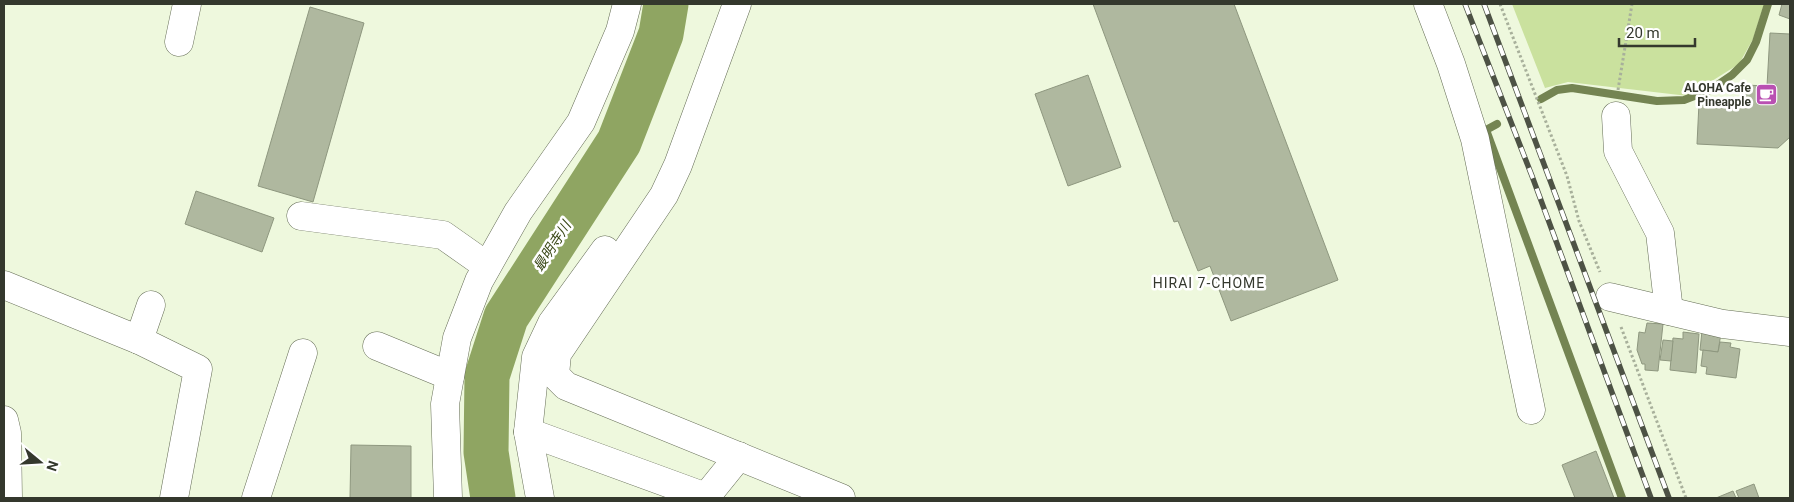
<svg xmlns="http://www.w3.org/2000/svg" width="1794" height="502" viewBox="0 0 1794 502" font-family="Roboto,'Noto Sans JP',sans-serif">
	<rect width="100%" height="100%" fill="#eef8dd"/>
	<path fill="#cae19e" d="M1512 4H1764L1753 39 1739 64 1688 96 1568 82 1545 88Z"/>
	<g fill="none" stroke-linecap="round" stroke-linejoin="round">
		<g stroke="#748452" stroke-width="8">
			<path d="M1541 99 1557 90 1572 88 1657 101 1684 100 1710 90 1732 75 1747 60 1756 42 1768 4"/>
			<path d="M1497 124 1486 130 1622 498"/>
		</g>
		<path stroke="#8fa562" stroke-width="45" d="M493 498 486 452 487 376 506 317 619 142 661 34 666 4"/>
	</g>
	<g fill="#afb89f" stroke="#8e977f">
		<path d="M1093 4H1234L1338 280 1231 321 1210 266 1198 271 1178 221 1174 222Z"/>
		<path d="M1782 4H1790V19L1779 15Z"/>
		<path d="M310 7 364 23 313 202 258 186Z"/>
		<path d="M1770 33 1790 34V137L1778 148 1697 144 1699 103 1744 106 1745 85 1767 86Z"/>
		<path d="M1088 75 1121 167 1068 186 1035 94Z"/>
		<path d="M196 191 274 218 262 252 185 224Z"/>
		<path d="M1647 323 1663 324 1658 371 1645 370V364H1642L1637 350 1639 332 1645 333Z"/>
		<path d="M1702 331 1721 333 1718 352 1700 350Z"/>
		<path d="M1683 332 1699 334 1696 373 1670 370 1673 338 1683 339Z"/>
		<path d="M1663 340 1673 341 1671 361 1660 360Z"/>
		<path d="M1720 342 1731 343 1730 347 1740 349 1736 378 1706 374 1707 367 1701 366 1703 350 1718 352Z"/>
		<path d="M351 445 411 446V498H350Z"/>
		<path d="M1596 451 1614 498H1575L1562 465Z"/>
		<path d="M1754 484 1759 498H1739L1736 491Z"/>
		<path d="M1733 491 1736 498H1716Z"/>
	</g>
	<g fill="none" stroke-linecap="round" stroke-linejoin="round">
		<defs>
			<g id="minor">
				<path d="M737 4 678 165 664 195 557 354 555 375 566 386 841 498"/>
				<path d="M1428 4 1451 64 1475 139 1531 410"/>
				<path d="M179 42 187 4"/>
				<path d="M1616 116 1618 151 1660 233 1669 311"/>
				<path d="M301 216 443 235 487 266"/>
				<path d="M4 285 139 340 198 369 174 498"/>
				<path d="M1610 297 1723 324 1790 332"/>
				<path d="M139 340 151 305"/>
				<path d="M377 346 450 376"/>
				<path d="M4 420 7 433 8 498"/>
				<path d="M528 432 706 497"/>
				<path d="M256 498 303 353"/>
				<path d="M448 498 445 404 457 338 479 281 518 212 581 122 620 31 627 4"/>
				<path d="M540 498 528 432 536 357 552 323 605 250"/>
				<path d="M705 498 739 456"/>
			</g>
		</defs>
		<use href="#minor" stroke="#656d56" stroke-width="29"/>
		<g stroke="#a8b09b" stroke-width="3" stroke-dasharray="2.5 2.5" stroke-linecap="butt">
			<path d="M1500 4 1567 176 1579 221 1600 272"/>
			<path d="M1618 90 1632 4"/>
			<path d="M1621 327 1686 498"/>
		</g>
		<use href="#minor" stroke="#fff" stroke-width="28"/>
		<defs>
			<g id="rail">
				<path d="M1465 4 1532 176 1651 498"/>
				<path d="M1484 4 1669 498"/>
			</g>
		</defs>
		<use href="#rail" stroke="#4d5245" stroke-width="5.5"/>
		<use href="#rail" stroke="#fff" stroke-width="4" stroke-dasharray="11" stroke-linecap="butt"/>
	</g>
	<defs>
		<symbol id="cafe-square" viewBox="-11 -11 22 22"><rect x="-9" y="-9" width="18" height="18" rx="4" fill="#b950b2" stroke="#fff"/><path d="M-5.5-4.5H6V0H3Q3 3.5 0 3.5H-2.5Q-5.5 3.5-5.5 0ZM3-3.2v2h1.7v-2ZM-6 4.5H4V6H-6Z" fill="#fff"/></symbol>
	</defs>
	<g fill-rule="evenodd">
		<use href="#cafe-square" x="1754" y="82" width="25" height="25"/>
	</g>
	<g text-anchor="middle" dominant-baseline="central" stroke-width="5" stroke-linejoin="round" paint-order="stroke">
		<g font-size="12" font-weight="bold" fill="#34382d" stroke="#fff" text-anchor="end">
			<text x="1751" y="88">ALOHA Cafe<tspan x="1751" dy="14">Pineapple</tspan></text>
		</g>
		<g font-size="14" font-style="italic" fill="#394716" stroke="#fff">
			<text transform="translate(552 246) rotate(-57)">最明寺川</text>
		</g>
		<g font-size="14" letter-spacing="1" fill="#34382d" stroke="#fff">
			<text x="1209" y="283">HIRAI 7-CHOME</text>
		</g>
	</g>
	<rect width="1794" height="502" fill="none" stroke="#34382d" stroke-width="10"/>
	<g transform="translate(40 462) rotate(108)" stroke="#ffffff" stroke-width="4" paint-order="stroke">
	<path d="M0-4L9 19L0 12L-9 19Z" fill="#34382d"/>
	<text y="-8" font-size="14" font-weight="bold" text-anchor="middle" fill="#34382d">N</text>
	</g>
	<path d="M1619 38v8h76v-8" fill="none" stroke="#34382d" stroke-width="2.5"/>
	<text x="1626" y="38" font-size="15" fill="#34382d" stroke="#ffffff" stroke-width="4" paint-order="stroke">20 m</text>
</svg>
